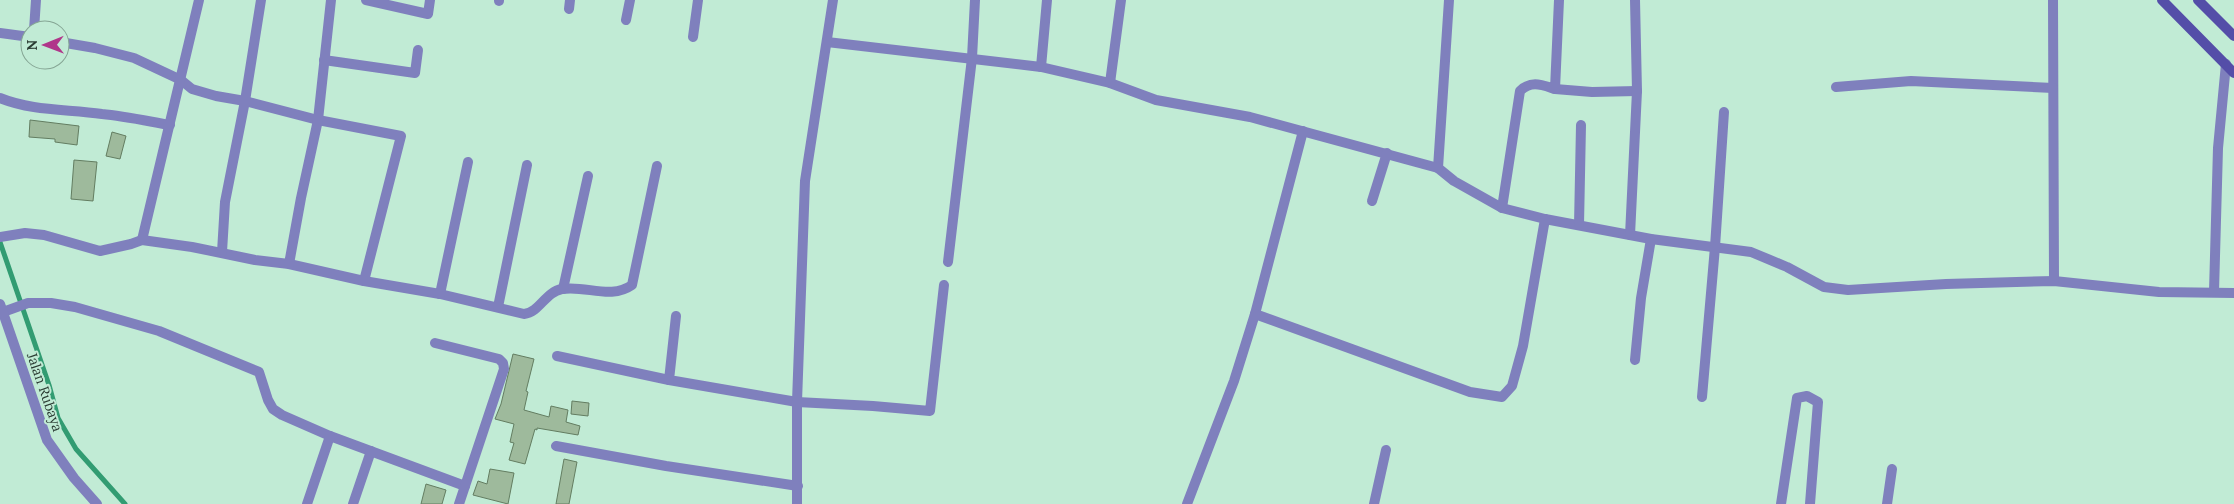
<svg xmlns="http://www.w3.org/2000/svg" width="2234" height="504" viewBox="0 0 2234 504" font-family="Lora,serif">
	<rect width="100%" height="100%" fill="#c1ebd5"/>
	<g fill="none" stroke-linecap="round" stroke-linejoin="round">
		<path stroke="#329c72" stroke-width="5" d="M0 242 49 385 58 418 76 449 125 504"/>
	</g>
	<g fill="#9eba9c" stroke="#637d61">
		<path d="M30 120 79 126 77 145 55 142V139L29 137Z"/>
		<path d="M112 132 126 136 120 159 106 156Z"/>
		<path d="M74 160 97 162 93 201 71 199Z"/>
		<path d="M513 354 534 359 526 391 528 392 524 410 549 417 551 406 568 410 566 422 580 426 578 435 537 428V430L535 429 525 464 509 460 514 443 510 442 514 424 495 419 501 404Z"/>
		<path d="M572 401 589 403 588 416 571 414Z"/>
		<path d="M564 459 577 462 569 504H556Z"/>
		<path d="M490 469 514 473 508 504 473 495 478 481 487 484Z"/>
		<path d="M426 484 446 490 442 504H421Z"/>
	</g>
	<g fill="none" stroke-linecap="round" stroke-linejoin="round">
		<g stroke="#7f80bd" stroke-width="10">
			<path d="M366 0 428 14 430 0"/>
			<path d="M1449 0 1438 168 1454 181 1502 208 1545 219 1651 239 1751 252 1787 267 1824 287 1848 290 1946 284 2054 281 2159 292 2234 293"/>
			<path d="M2053 0 2054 281"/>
			<path d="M499 1V0"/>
			<path d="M569 9 570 0"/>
			<path d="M626 20 630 0"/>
			<path d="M34 30 36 0"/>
			<path d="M0 33 30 37"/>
			<path d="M693 37 698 0"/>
			<path d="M60 42 95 48 134 58 181 80 192 89 216 96 245 101 318 120 401 136 364 281"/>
			<path d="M827 42 1041 67 1110 83 1156 100 1250 117 1438 168"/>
			<path d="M324 60 415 73 418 50"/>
			<path d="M1041 67 1047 0"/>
			<path d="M1110 83 1121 0"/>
			<path d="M1836 87 1911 81 2053 88"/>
			<path d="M1555 89 1592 92 1637 91"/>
			<path d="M0 98C32 111 67 109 102 114 124 116 147 121 170 125"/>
			<path d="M1303 131 1255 314 1470 392 1502 397 1512 386 1523 346 1545 219"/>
			<path d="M1372 201 1387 153"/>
			<path d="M1502 208 1520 91C1531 80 1542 85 1555 89L1559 0"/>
			<path d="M1579 225 1581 125"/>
			<path d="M1630 235 1637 91 1635 0"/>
			<path d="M0 237 25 233 44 235 100 251 131 244 142 240 192 247 255 260 289 264 364 281 440 294 524 314C540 312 545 292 562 289 586 285 611 300 632 285L657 166"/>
			<path d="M142 240 199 0"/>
			<path d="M222 252 225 202 245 101 261 0"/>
			<path d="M948 262 972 58 975 0"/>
			<path d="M289 264 301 198 318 120 331 0"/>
			<path d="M563 289 588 176"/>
			<path d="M2214 292 2218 148 2226 64"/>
			<path d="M440 294 468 162"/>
			<path d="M498 307 527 165"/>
			<path d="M3 312 28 303H51L75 307 159 331 259 372 268 400 273 409 282 415 330 436 465 486"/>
			<path d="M676 316 669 380 797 402 873 406 930 411 944 285"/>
			<path d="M435 343 499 359 503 363 504 369 459 504"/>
			<path d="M557 356 669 380"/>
			<path d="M1635 360 1641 298 1651 239"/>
			<path d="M1702 397 1715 247 1724 112"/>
			<path d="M556 446 666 466 798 486"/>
			<path d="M307 504 330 436"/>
			<path d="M353 504 371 451"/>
			<path d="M797 504V402L805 181 833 0"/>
			<path d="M1187 504 1234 381 1255 314"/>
			<path d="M1374 504 1386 450"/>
			<path d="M1781 504 1797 398 1807 396 1818 402 1810 504"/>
			<path d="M1887 504 1892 469"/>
		</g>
		<path stroke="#7f80bd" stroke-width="10" d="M0 304 47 440 74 478 97 504"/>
		<g stroke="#544ea8" stroke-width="10">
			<path d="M2162 0 2234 73"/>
			<path d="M2198 0 2234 36"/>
		</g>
	</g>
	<g text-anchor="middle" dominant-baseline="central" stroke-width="4" stroke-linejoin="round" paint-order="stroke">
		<g font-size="14" fill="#2b3c33" stroke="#c1ebd5">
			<text transform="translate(45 392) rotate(71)">Jalan Rubaya</text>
		</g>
	</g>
	<g transform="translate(45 45) rotate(269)"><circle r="24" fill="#c1ebd5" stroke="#85a594"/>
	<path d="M0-4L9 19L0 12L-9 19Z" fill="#b0368a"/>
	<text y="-8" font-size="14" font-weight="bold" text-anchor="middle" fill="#2b3c33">N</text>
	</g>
</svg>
